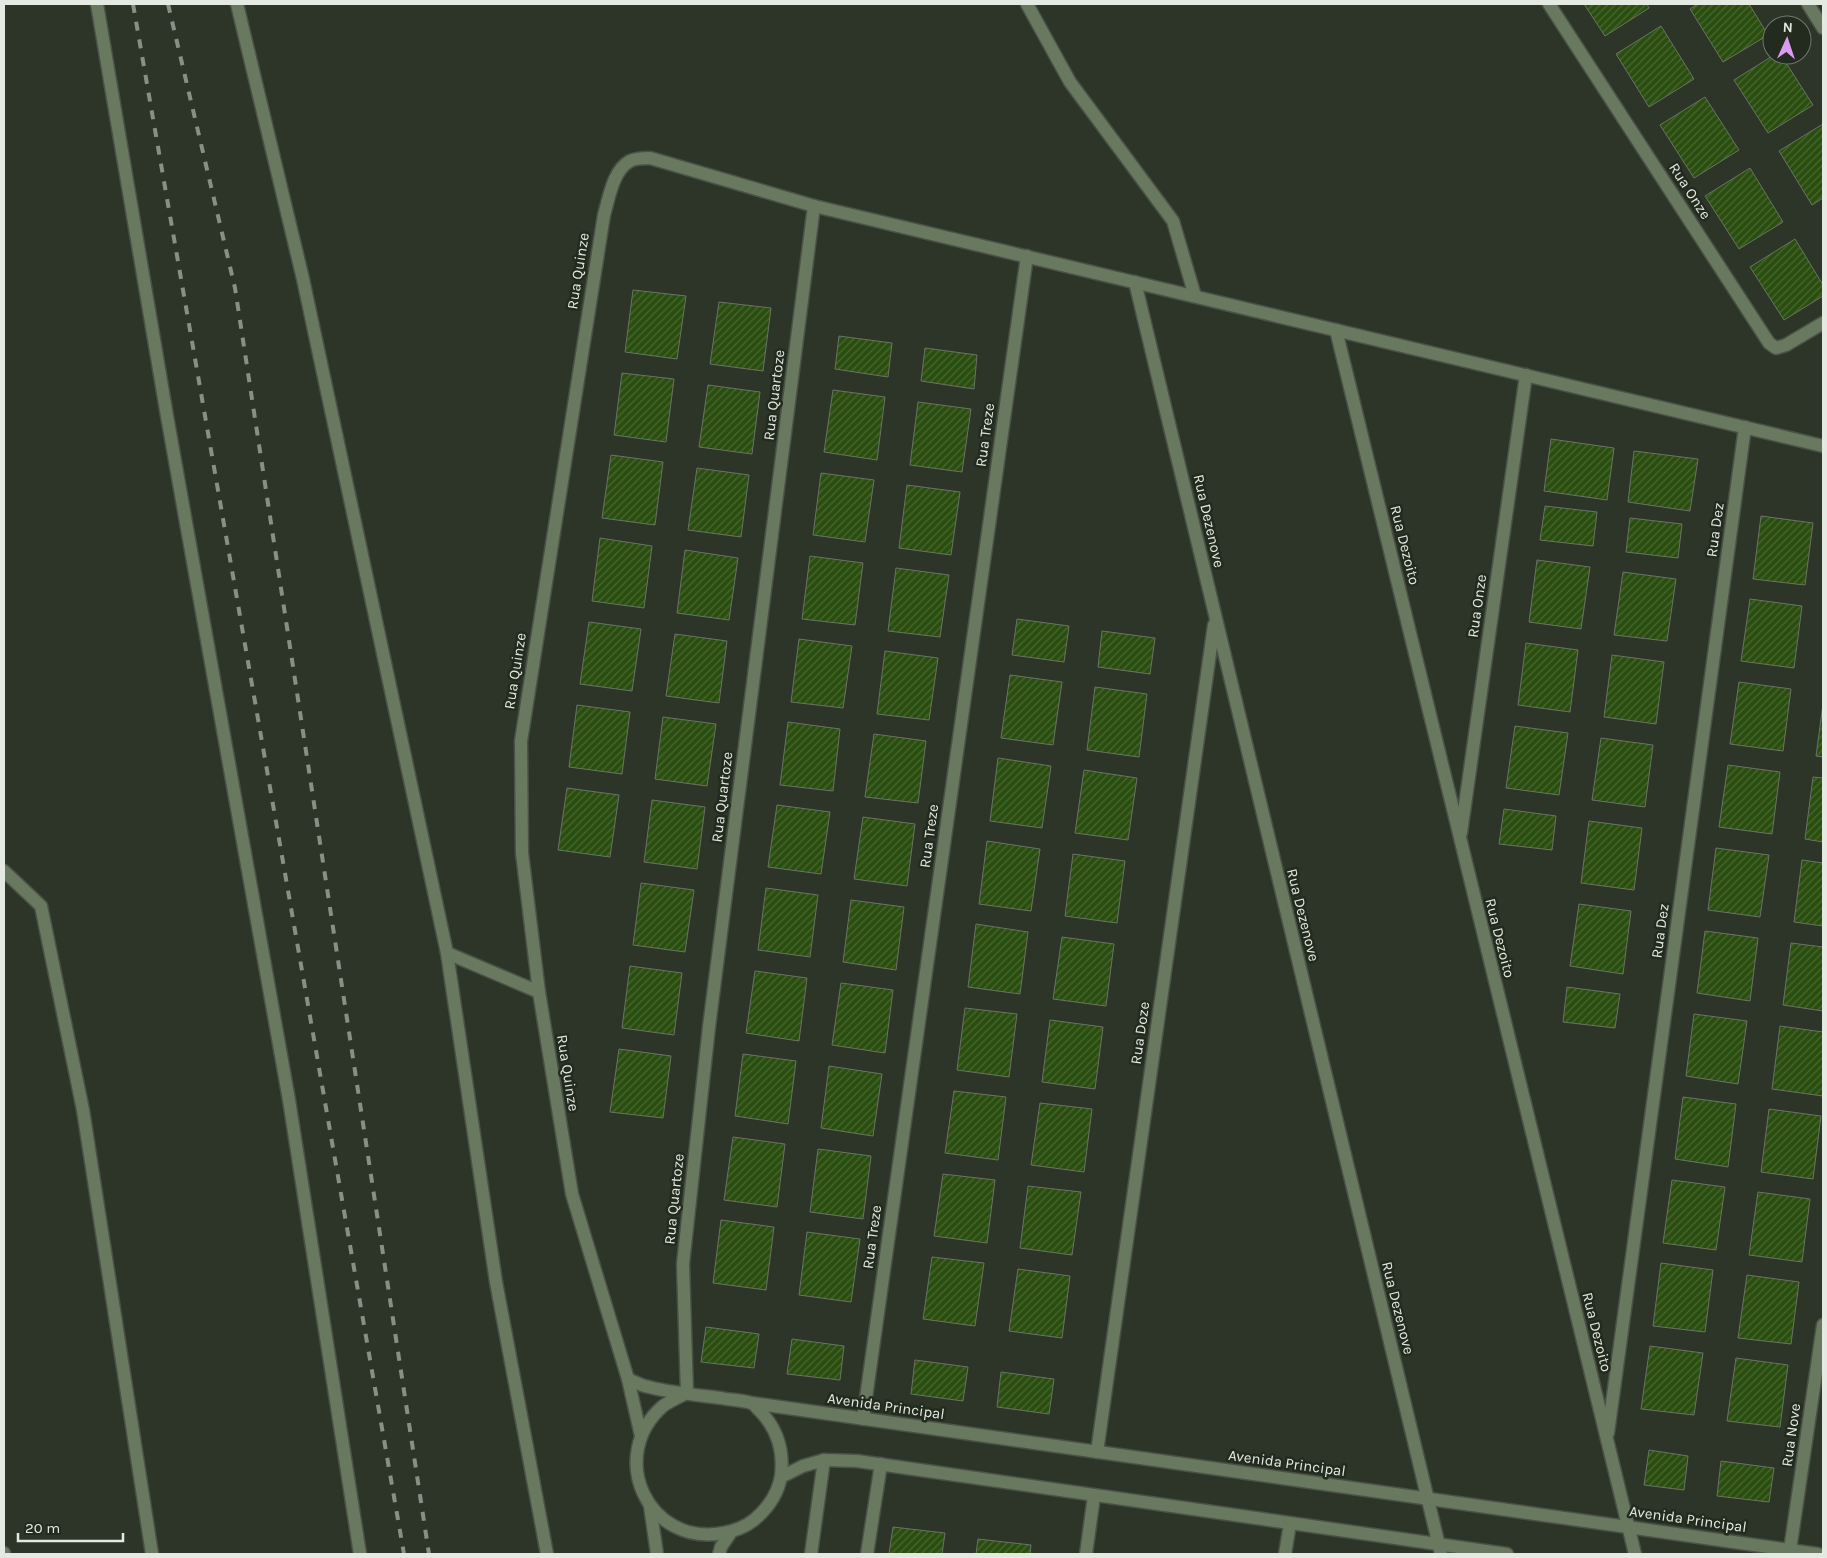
<svg xmlns="http://www.w3.org/2000/svg" width="1827" height="1558" viewBox="0 0 1827 1558" font-family="Karla,sans-serif">
	<defs>
		<pattern id="building-hatch" width="6" height="6" patternUnits="userSpaceOnUse" patternTransform="scale(1.25)"><rect width="6" height="6" fill="#2a4e0f"/><path d="M-1 1l2-2M0 6l6-6M5 7l2-2" fill="none" stroke="#496832"/></pattern>
	</defs>
	<rect width="100%" height="100%" fill="#2d3529"/>
	<g fill="url(#building-hatch)" stroke="#6a7366">
		<path d="M1584 4H1647L1649 8 1605 36Z"/>
		<path d="M1698 4H1749L1768 35 1723 62 1690 9Z"/>
		<path d="M1661 26 1694 79 1649 107 1616 54Z"/>
		<path d="M1774 55H1781L1813 105 1768 133 1734 80Z"/>
		<path d="M1705 97 1739 150 1694 178 1660 125Z"/>
		<path d="M1823 124V198L1812 205 1779 151Z"/>
		<path d="M1750 168 1783 222 1739 249 1705 196Z"/>
		<path d="M1795 239 1823 285V296L1784 320 1750 267Z"/>
		<path d="M633 290 686 296 677 359 625 352Z"/>
		<path d="M719 302 771 308 763 371 710 364Z"/>
		<path d="M839 336 892 343 888 377 835 369Z"/>
		<path d="M925 348 977 355 974 389 921 381Z"/>
		<path d="M622 373 674 379 666 442 614 435Z"/>
		<path d="M708 385 760 392 752 454 699 447Z"/>
		<path d="M833 390 885 397 877 460 824 452Z"/>
		<path d="M918 402 971 409 962 472 910 465Z"/>
		<path d="M1551 439 1614 448 1607 500 1544 491Z"/>
		<path d="M1634 451 1698 459 1690 511 1628 502Z"/>
		<path d="M611 455 663 462 655 525 602 518Z"/>
		<path d="M697 468 749 475 741 537 688 530Z"/>
		<path d="M821 473 874 480 865 542 813 535Z"/>
		<path d="M907 485 960 492 951 555 899 548Z"/>
		<path d="M1545 506 1597 512 1593 546 1540 540Z"/>
		<path d="M1761 516 1813 523 1805 585 1753 579Z"/>
		<path d="M1630 518 1682 524 1678 558 1626 552Z"/>
		<path d="M600 538 652 546 644 608 592 601Z"/>
		<path d="M685 550 738 558 729 620 677 613Z"/>
		<path d="M810 556 863 563 855 625 802 619Z"/>
		<path d="M1537 560 1590 567 1581 629 1529 622Z"/>
		<path d="M896 568 949 575 940 637 888 631Z"/>
		<path d="M1623 572 1676 579 1667 641 1614 635Z"/>
		<path d="M1750 599 1802 606 1794 668 1741 661Z"/>
		<path d="M1017 619 1069 626 1064 662 1012 655Z"/>
		<path d="M589 622 641 629 632 691 580 684Z"/>
		<path d="M1102 631 1155 638 1150 674 1098 667Z"/>
		<path d="M675 634 727 641 719 703 666 696Z"/>
		<path d="M799 639 852 646 843 708 791 702Z"/>
		<path d="M1526 643 1578 650 1570 712 1518 705Z"/>
		<path d="M885 651 938 658 929 720 877 714Z"/>
		<path d="M1612 655 1664 662 1656 724 1604 717Z"/>
		<path d="M1010 675 1062 682 1053 745 1001 738Z"/>
		<path d="M1739 682 1791 689 1783 751 1730 744Z"/>
		<path d="M1095 687 1147 694 1139 757 1087 750Z"/>
		<path d="M1823 704V757L1816 756Z"/>
		<path d="M577 705 630 712 622 774 569 767Z"/>
		<path d="M663 717 716 724 707 786 655 779Z"/>
		<path d="M788 722 840 729 833 791 780 785Z"/>
		<path d="M1515 726 1568 733 1559 795 1506 788Z"/>
		<path d="M874 734 926 741 918 803 865 797Z"/>
		<path d="M1601 738 1653 745 1645 807 1592 800Z"/>
		<path d="M998 758 1051 766 1042 828 990 821Z"/>
		<path d="M1728 765 1780 772 1772 834 1719 827Z"/>
		<path d="M1084 770 1137 778 1128 840 1075 833Z"/>
		<path d="M1813 777 1823 778V842L1805 839Z"/>
		<path d="M567 788 619 795 610 857 558 850Z"/>
		<path d="M652 800 705 807 697 869 644 862Z"/>
		<path d="M777 805 830 812 821 874 768 867Z"/>
		<path d="M1504 809 1556 816 1552 850 1499 844Z"/>
		<path d="M863 817 915 824 907 886 854 879Z"/>
		<path d="M1589 821 1642 828 1634 890 1581 883Z"/>
		<path d="M987 841 1040 849 1031 911 979 904Z"/>
		<path d="M1716 848 1769 855 1760 917 1708 910Z"/>
		<path d="M1073 854 1125 861 1117 923 1065 916Z"/>
		<path d="M1802 860 1823 863V926L1794 922Z"/>
		<path d="M641 883 694 890 685 952 633 945Z"/>
		<path d="M766 888 818 895 810 957 758 950Z"/>
		<path d="M851 900 904 907 896 970 843 962Z"/>
		<path d="M1579 904 1631 911 1623 974 1570 966Z"/>
		<path d="M976 924 1028 932 1020 994 968 987Z"/>
		<path d="M1705 931 1758 938 1750 1001 1697 993Z"/>
		<path d="M1062 937 1114 944 1106 1006 1053 999Z"/>
		<path d="M1791 943 1823 947V1011L1783 1005Z"/>
		<path d="M630 966 682 973 674 1035 622 1028Z"/>
		<path d="M755 971 807 978 799 1041 746 1033Z"/>
		<path d="M841 983 893 990 885 1053 832 1045Z"/>
		<path d="M1567 987 1620 994 1615 1028 1563 1022Z"/>
		<path d="M965 1008 1017 1014 1009 1077 957 1070Z"/>
		<path d="M1694 1014 1747 1021 1738 1084 1686 1076Z"/>
		<path d="M1050 1020 1103 1027 1095 1089 1042 1082Z"/>
		<path d="M1780 1026 1823 1032V1096L1772 1089Z"/>
		<path d="M619 1049 671 1056 663 1118 610 1112Z"/>
		<path d="M743 1054 796 1061 788 1124 735 1116Z"/>
		<path d="M829 1066 882 1074 873 1136 821 1128Z"/>
		<path d="M954 1091 1006 1097 998 1160 945 1153Z"/>
		<path d="M1683 1097 1736 1104 1728 1167 1675 1159Z"/>
		<path d="M1040 1103 1092 1109 1084 1172 1031 1165Z"/>
		<path d="M1769 1109 1821 1116 1813 1179 1761 1172Z"/>
		<path d="M733 1137 785 1144 777 1207 724 1200Z"/>
		<path d="M818 1149 871 1156 863 1219 810 1212Z"/>
		<path d="M943 1174 995 1180 987 1243 934 1236Z"/>
		<path d="M1672 1180 1725 1187 1716 1250 1663 1243Z"/>
		<path d="M1028 1186 1081 1192 1072 1255 1020 1248Z"/>
		<path d="M1758 1192 1810 1199 1802 1262 1749 1255Z"/>
		<path d="M721 1220 774 1227 766 1290 713 1283Z"/>
		<path d="M807 1232 860 1239 851 1302 799 1295Z"/>
		<path d="M932 1257 984 1263 975 1326 923 1319Z"/>
		<path d="M1661 1263 1713 1270 1705 1332 1653 1326Z"/>
		<path d="M1018 1269 1070 1276 1062 1338 1009 1331Z"/>
		<path d="M1747 1275 1799 1282 1791 1344 1738 1338Z"/>
		<path d="M706 1327 759 1334 754 1368 701 1362Z"/>
		<path d="M792 1339 844 1346 840 1380 787 1374Z"/>
		<path d="M1650 1346 1703 1353 1694 1415 1641 1409Z"/>
		<path d="M1736 1358 1788 1365 1780 1427 1727 1421Z"/>
		<path d="M915 1360 968 1367 963 1401 911 1394Z"/>
		<path d="M1001 1372 1054 1379 1049 1414 997 1407Z"/>
		<path d="M1649 1450 1688 1456 1684 1490 1644 1485Z"/>
		<path d="M1721 1461 1774 1468 1769 1502 1717 1496Z"/>
		<path d="M893 1527 945 1533 942 1554H889Z"/>
		<path d="M978 1539 1031 1545 1030 1554H976Z"/>
	</g>
	<g fill="none" stroke-linecap="round" stroke-linejoin="round">
		<defs>
			<g id="minor">
				<path d="M97 4 167 416 289 1100 360 1554"/>
				<path d="M237 4 303 279 447 953 496 1282 547 1554"/>
				<path d="M1027 4 1070 82 1173 221 1195 296"/>
				<path d="M1549 4 1769 343 1776 348 1786 345 1823 323"/>
				<path d="M1808 4 1823 28"/>
				<path d="M1135 282 1441 1554"/>
				<path d="M1336 330 1635 1554"/>
				<path d="M1461 833 1526 375"/>
				<path d="M4 871 41 906 83 1110 152 1554"/>
				<path d="M447 953 539 992"/>
				<path d="M628 1379C635 1382 642 1386 649 1387 672 1393 697 1395 721 1398 730 1400 742 1400 751 1403 754 1404 757 1408 759 1410 777 1428 784 1451 781 1476 778 1494 767 1509 754 1520 745 1527 734 1531 723 1533 648 1547 606 1456 663 1406 670 1401 679 1397 687 1393"/>
				<path d="M687 1393 683 1264 709 1027 814 206"/>
				<path d="M752 1403 1818 1554"/>
				<path d="M863 1419 1027 256"/>
				<path d="M1608 1433 1745 427"/>
				<path d="M641 1436 628 1379 572 1194 539 992 522 853 521 741 604 215C609 198 613 170 630 161 636 158 643 158 650 158L814 206 1823 446"/>
				<path d="M1097 1452 1214 625"/>
				<path d="M781 1477 803 1466 824 1460 857 1461 1507 1554"/>
				<path d="M650 1506 657 1554"/>
				<path d="M1790 1550 1823 1325"/>
				<path d="M4 1553V1554"/>
				<path d="M719 1554 721 1547 731 1532"/>
				<path d="M811 1554 824 1460"/>
				<path d="M867 1554 881 1464"/>
				<path d="M1086 1554 1094 1496"/>
				<path d="M1285 1554 1290 1524"/>
			</g>
		</defs>
		<use href="#minor" stroke="#4a5247" stroke-width="15"/>
		<use href="#minor" stroke="#68795f" stroke-width="12"/>
		<g stroke="#888f85" stroke-width="4" stroke-dasharray="9 9" stroke-linecap="butt">
			<path d="M133 4 404 1554"/>
			<path d="M168 4 235 288 429 1554"/>
		</g>
	</g>
	<g text-anchor="middle" dominant-baseline="central" stroke-width="5" stroke-linejoin="round" paint-order="stroke">
		<g font-size="15" fill="#e4e9e2" stroke="#232b1f">
			<text transform="translate(1690 191) rotate(57)">Rua Onze</text>
			<text transform="translate(578 271) rotate(-81)">Rua Quinze</text>
			<text transform="translate(774 395) rotate(-83)">Rua Quartoze</text>
			<text transform="translate(985 435) rotate(-82)">Rua Treze</text>
			<text transform="translate(1209 521) rotate(77)">Rua Dezenove</text>
			<text transform="translate(1715 530) rotate(-82)">Rua Dez</text>
			<text transform="translate(1405 545) rotate(76)">Rua Dezoito</text>
			<text transform="translate(1477 606) rotate(-82)">Rua Onze</text>
			<text transform="translate(515 671) rotate(-81)">Rua Quinze</text>
			<text transform="translate(722 797) rotate(-83)">Rua Quartoze</text>
			<text transform="translate(929 836) rotate(-82)">Rua Treze</text>
			<text transform="translate(1303 915) rotate(76)">Rua Dezenove</text>
			<text transform="translate(1660 931) rotate(-82)">Rua Dez</text>
			<text transform="translate(1500 938) rotate(76)">Rua Dezoito</text>
			<text transform="translate(1140 1033) rotate(-82)">Rua Doze</text>
			<text transform="translate(568 1073) rotate(81)">Rua Quinze</text>
			<text transform="translate(674 1199) rotate(-84)">Rua Quartoze</text>
			<text transform="translate(872 1237) rotate(-82)">Rua Treze</text>
			<text transform="translate(1398 1308) rotate(76)">Rua Dezenove</text>
			<text transform="translate(1597 1332) rotate(76)">Rua Dezoito</text>
			<text transform="translate(886 1406) rotate(8)">Avenida Principal</text>
			<text transform="translate(1791 1435) rotate(-82)">Rua Nove</text>
			<text transform="translate(1287 1463) rotate(8)">Avenida Principal</text>
			<text transform="translate(1688 1519) rotate(8)">Avenida Principal</text>
		</g>
	</g>
	<rect width="1827" height="1558" fill="none" stroke="#e4e9e2" stroke-width="10"/>
	<g transform="translate(1787 40) rotate(3)"><circle r="24" fill="#232b1f" stroke="#70776d"/>
	<path d="M0-4L9 19L0 12L-9 19Z" fill="#da9af6"/>
	<text y="-8" font-size="14" font-weight="bold" text-anchor="middle" fill="#e4e9e2">N</text>
	</g>
	<path d="M18 1533v8h105v-8" fill="none" stroke="#e4e9e2" stroke-width="2.5"/>
	<text x="25" y="1533" font-size="15" fill="#e4e9e2" stroke="#232b1f" stroke-width="4" paint-order="stroke">20 m</text>
</svg>
